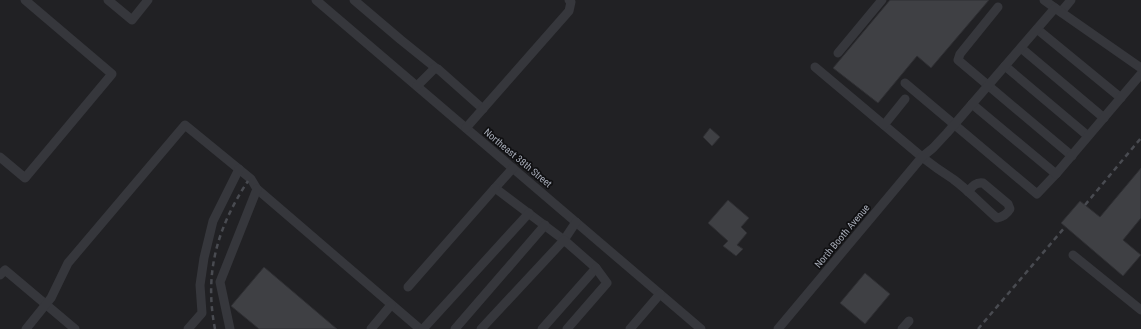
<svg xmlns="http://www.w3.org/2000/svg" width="1141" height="329" viewBox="0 0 1141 329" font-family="'Roboto Condensed',sans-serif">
	<rect width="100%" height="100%" fill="#151517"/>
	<rect fill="#212124" x="0" y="0" width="1141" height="329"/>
	<g fill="#3f4044" stroke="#2f2f33">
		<path d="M890 0H989L931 68 917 56 878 103 833 68Z"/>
		<path d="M710 128 720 137 712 146 703 137Z"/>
		<path d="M1141 168V218L1123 240 1141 255 1123 276 1061 223 1080 201 1100 217Z"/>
		<path d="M728 200 749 218 741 227 747 233 737 245 743 249 736 256 723 246 728 241 708 223Z"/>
		<path d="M264 267 337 329H259L231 306Z"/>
		<path d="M865 273 890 294 865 324 840 303Z"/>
	</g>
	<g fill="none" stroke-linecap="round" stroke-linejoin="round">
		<g stroke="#36373c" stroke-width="9">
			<path d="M108 0 132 20 148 0"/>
			<path d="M316 0 701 329"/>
			<path d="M354 0 401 40 437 69"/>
			<path d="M1044 0 1055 8"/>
			<path d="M998 7 960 54 958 60 1072 156"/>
			<path d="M1061 12 1071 0"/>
			<path d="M1037 29 1121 98"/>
			<path d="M1021 48 1104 118"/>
			<path d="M838 53 882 0"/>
			<path d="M1005 66 1088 136"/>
			<path d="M815 67 922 157C932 165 942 172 953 179 968 190 982 205 997 218 1003 217 1007 214 1010 209L1008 204 983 183C975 182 972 187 968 192"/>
			<path d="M905 83 1037 194 1056 174"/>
			<path d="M417 86 435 68 438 69 483 109"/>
			<path d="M972 104 1056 174 1141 74"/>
			<path d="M884 125 905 99"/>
			<path d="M466 128 569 11 571 2 569 0"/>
			<path d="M0 157 25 178 112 74 25 0"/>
			<path d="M513 168 495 188 564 240 576 222"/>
			<path d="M1073 255 1141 310"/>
			<path d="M0 275 5 270 75 329"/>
			<path d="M408 287 495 188"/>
			<path d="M26 329 51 298 68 263 185 125 251 179 257 189 420 329"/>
			<path d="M188 329 202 313 200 285 204 258 213 221 239 169"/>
			<path d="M230 329 220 282 257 189"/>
			<path d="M371 329 391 305"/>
			<path d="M423 329 529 213"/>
			<path d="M455 329 545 225"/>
			<path d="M481 329 564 240 596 268 542 329"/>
			<path d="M567 329 607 283 596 268"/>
			<path d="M630 329 660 294"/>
			<path d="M778 329 922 157 933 148 947 133 1055 8 1141 68"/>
			<path d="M902 329 909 321"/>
		</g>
		<g stroke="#494b51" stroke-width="2.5" stroke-dasharray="5 4" stroke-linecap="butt">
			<path d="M1085 205 1141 138"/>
			<path d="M215 329C204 273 217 228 248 181"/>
			<path d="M978 329 1065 227"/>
		</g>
	</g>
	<g text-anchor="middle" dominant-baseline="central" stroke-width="3.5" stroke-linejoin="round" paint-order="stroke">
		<g font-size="10" fill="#a7acb8" stroke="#101012">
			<text transform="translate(518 158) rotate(40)">Northeast 38th Street</text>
			<text transform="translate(842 236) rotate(-50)">North Booth Avenue</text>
		</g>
	</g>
</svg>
